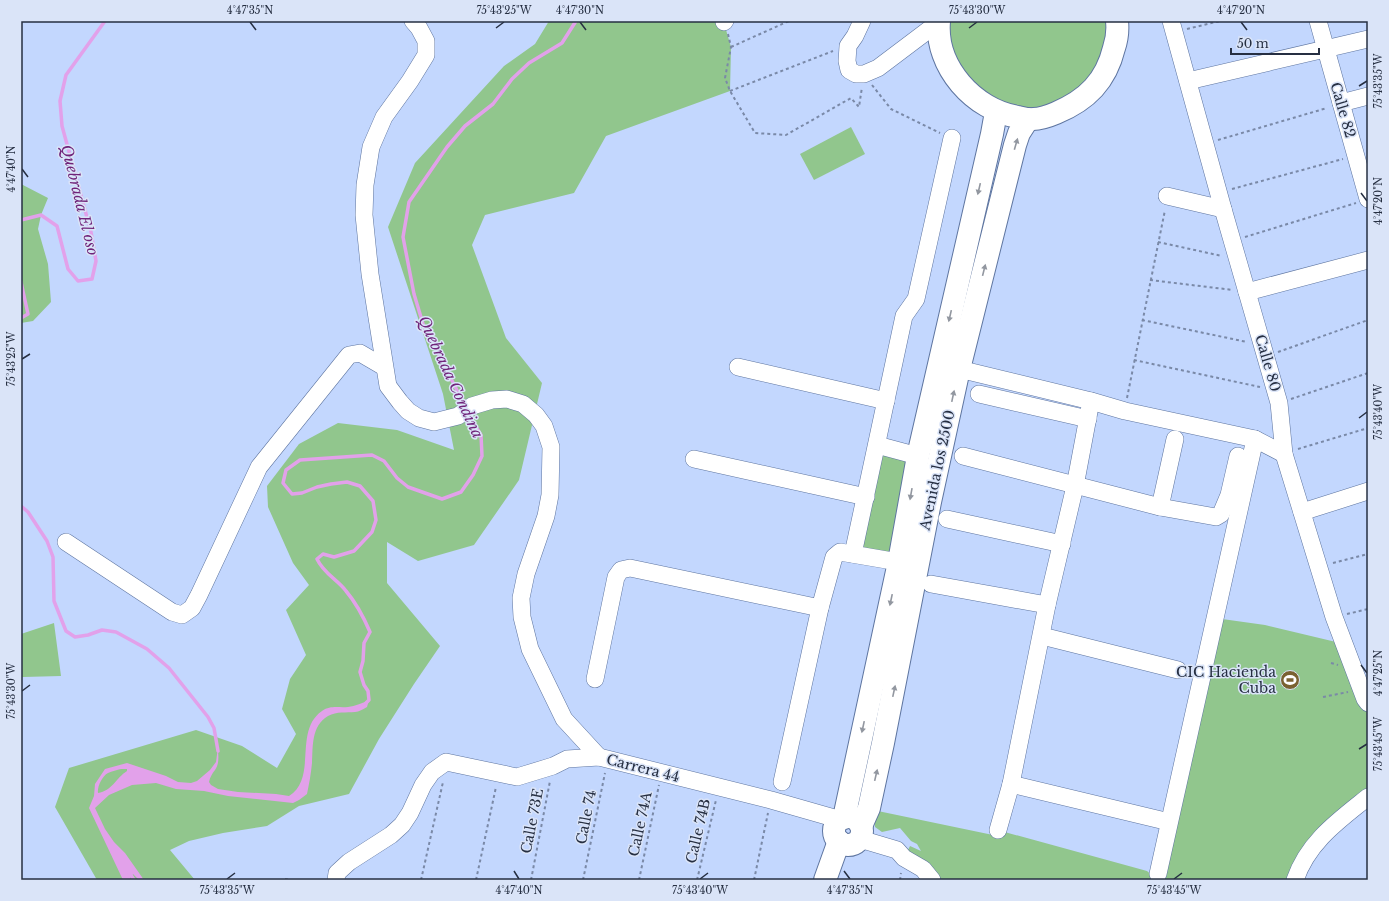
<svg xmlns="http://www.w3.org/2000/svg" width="1389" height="901" viewBox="0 0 1389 901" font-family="'Libre Baskerville',serif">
	<rect width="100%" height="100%" fill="#c3d7fe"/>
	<g fill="#91c68d">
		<path d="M549 21H725L724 23 731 47 730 91 606 136 574 193 485 215 472 245 506 338 542 383 519 480 474 545 418 561 387 542V583L440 646 414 684 379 739 349 794 299 806 267 826 223 833 189 841 170 850 195 880H97L55 807 69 768 196 730 242 746 277 768 296 734 282 709 290 679 306 655 286 610 309 585 293 563 268 507 267 486 299 444 338 423 397 430 454 450 443 394 388 227 415 163 504 66 535 44Z"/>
		<path d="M939 21H1117L1108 68 1046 117 972 95Z"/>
		<path d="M851 127 865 154 814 180 800 154Z"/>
		<path d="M21 184 48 198 41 215 38 229 48 264 51 302 33 321 21 323Z"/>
		<path d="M880 454 912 461 891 553 862 547Z"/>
		<path d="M1215 618 1265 625 1336 642 1368 701V797L1293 880H942L932 873 904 858 910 846 921 851 917 844 911 841 900 828 882 832 875 827 873 810 993 835 1001 831 1147 871 1154 877H1167L1158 874Z"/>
		<path d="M54 623 61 676 23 677 21 678V634Z"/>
	</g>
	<path fill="#e2a1ea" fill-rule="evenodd" d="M369 700 367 707C363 709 359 712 355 712 346 713 337 711 328 716 311 726 313 747 312 763 311 774 309 784 307 794L299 800 293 803 228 796 204 791 176 789 156 783 132 785 109 795 95 808 105 829 114 842 125 853 144 880H139L133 874 130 878 131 880H123L89 808 94 796 95 784 105 769 127 763 166 776 178 782 191 783 197 781 210 770 216 762 218 747C218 755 220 763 215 770 212 774 210 777 209 782L211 785 218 789 238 792 276 794 289 796C318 778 293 731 322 711 331 705 338 708 348 707 355 706 363 703 369 700ZM121 769H127V771C116 778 112 791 98 793 97 787 102 776 108 773 112 771 117 770 121 769Z"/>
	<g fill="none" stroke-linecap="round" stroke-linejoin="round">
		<g stroke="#e2a1ea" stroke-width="3.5">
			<path d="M21 220 41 215 57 226 68 269 78 281 92 279 96 261 91 232 62 126 60 101 66 75 105 21"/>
			<path d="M21 282 28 314 21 318"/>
			<path d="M465 406 423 324 414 294 403 237 409 202 447 147 465 126 493 104 512 79 529 63 562 43 576 21"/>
			<path d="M21 506 28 512 47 541 53 557 54 601 66 631 75 637 88 635 102 630 116 632 147 649 169 668 208 717 214 728 218 751"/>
			<path d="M366 703 369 700 368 691 364 685 360 672 363 661 364 643 370 632C364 618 357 604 346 591 337 579 324 574 317 559L323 554 334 557 354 551 372 532 376 520 373 501 360 486 347 482 331 484 317 487 302 493 292 494 283 483 286 470 300 460 372 455 384 461 397 478 408 487 442 499 461 492 473 475 482 456 481 435 468 414"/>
			<path d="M129 872 134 880"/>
		</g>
		<defs>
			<g id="minor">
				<path d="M413 21 419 28 426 41V55L410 81 384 117 371 147 365 185 364 215 370 274 388 386 400 402 408 411 419 418 434 422 458 416 472 406 492 400 507 399 523 404 536 415 544 426 551 447 550 495 546 516 526 574 521 598 522 617 530 649 564 719 599 757"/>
				<path d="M862 21 855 36 848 46 847 61 849 70 856 74H864L878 68 939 22"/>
				<path d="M1171 21 1223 209 1279 403 1284 454 1334 617 1365 699 1368 703"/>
				<path d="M1318 21 1368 199"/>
				<path d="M724 22 725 21"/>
				<path d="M1188 81 1368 39"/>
				<path d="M1341 103 1368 96"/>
				<path d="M1167 196 1223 209"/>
				<path d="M1247 292 1368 260"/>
				<path d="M738 367 886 401"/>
				<path d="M959 369 1091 401 1125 411 1255 439 1284 454"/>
				<path d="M979 394 1088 419"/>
				<path d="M877 445 918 456"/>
				<path d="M963 456 1160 507 1216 517 1221 514 1229 495 1238 456"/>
				<path d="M694 459 866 497"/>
				<path d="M1160 507 1175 439"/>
				<path d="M1302 512 1368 491"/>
				<path d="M947 519 1062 544"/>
				<path d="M66 542 172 612 182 615 192 608 199 595 259 467 349 355 360 353 384 367"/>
				<path d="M853 554 904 316 916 299 952 138"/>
				<path d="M931 584 1047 605"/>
				<path d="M1042 636 1178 670"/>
				<path d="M595 679 616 577 621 570 630 568 820 608 834 557 840 552 910 564"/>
				<path d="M782 782 820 608"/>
				<path d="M1011 784 1161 820"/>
				<path d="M998 830 1011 784 1047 605 1075 486 1091 401"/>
				<path d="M860 839 897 850 904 858 923 869 932 880"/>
				<path d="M1158 874 1255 439"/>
				<path d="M336 880 337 873 349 862 391 835 402 825 410 813 423 785 432 772 446 762 517 777 553 766 567 759 599 757 771 800 841 820"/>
				<path d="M1295 880C1308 842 1338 821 1368 797"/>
			</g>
			<g id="major">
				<path d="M939 21C935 67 974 110 1018 117 1023 118 1028 120 1033 119 1041 119 1049 116 1056 113 1087 100 1106 81 1114 48 1117 39 1118 30 1117 21"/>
				<circle cx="848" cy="831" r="14"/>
				<path d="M844 818 899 562 918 456 992 134 996 112"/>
				<path d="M861 826 869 808 883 743 930 502 959 369 1015 145 1019 133 1028 119"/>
				<path d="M825 880 839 841"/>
			</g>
		</defs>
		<use href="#minor" stroke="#5e75a0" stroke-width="18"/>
		<use href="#major" stroke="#5e75a0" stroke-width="24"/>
		<g stroke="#7a89a7" stroke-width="2" stroke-dasharray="3 3" stroke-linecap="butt">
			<path d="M1187 29 1220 21"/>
			<path d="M728 34 731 47 725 78 730 91 755 133 786 135 851 98 859 107 862 87"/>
			<path d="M731 47 789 21"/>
			<path d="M872 85 891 109 940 133"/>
			<path d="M730 91 833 51"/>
			<path d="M1218 140 1327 108"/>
			<path d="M1232 189 1343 159"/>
			<path d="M1245 237 1356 203"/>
			<path d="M1158 242 1222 256"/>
			<path d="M1150 280 1233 290"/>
			<path d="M1142 320 1247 342"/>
			<path d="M1278 352 1368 320"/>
			<path d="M1134 360 1260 387"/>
			<path d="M1127 398 1165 210"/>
			<path d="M1291 399 1368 373"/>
			<path d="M1298 449 1368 428"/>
			<path d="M1333 563 1368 554"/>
			<path d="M1347 614 1368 609"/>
			<path d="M1331 663 1338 665"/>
			<path d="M1323 697 1348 692"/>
			<path d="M285 879 290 880"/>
			<path d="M421 880 443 782"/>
			<path d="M476 880 496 787"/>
			<path d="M531 880 550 781"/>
			<path d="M583 880 605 773"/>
			<path d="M639 880 659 785"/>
			<path d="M697 880 716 800"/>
			<path d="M754 880 768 813"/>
			<path d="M900 880 901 873"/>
		</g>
		<use href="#minor" stroke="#fff" stroke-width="17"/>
		<use href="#major" stroke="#fff" stroke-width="22"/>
	</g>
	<defs><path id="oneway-solid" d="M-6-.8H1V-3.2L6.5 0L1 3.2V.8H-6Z"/></defs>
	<g fill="#9297a0">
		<use href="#oneway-solid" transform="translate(1016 144) rotate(-74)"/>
		<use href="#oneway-solid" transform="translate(979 189) rotate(103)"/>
		<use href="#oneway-solid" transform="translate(984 270) rotate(-76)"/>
		<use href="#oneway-solid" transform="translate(950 316) rotate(103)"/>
		<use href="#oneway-solid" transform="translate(953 396) rotate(-78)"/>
		<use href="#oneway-solid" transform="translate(911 494) rotate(100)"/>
		<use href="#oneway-solid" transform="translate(891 600) rotate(102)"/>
		<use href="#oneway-solid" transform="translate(894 691) rotate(-78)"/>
		<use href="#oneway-solid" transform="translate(863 727) rotate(102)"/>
		<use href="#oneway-solid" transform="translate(876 775) rotate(-77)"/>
	</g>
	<path fill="none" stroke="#262f42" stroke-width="1.5" d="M250 22 256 30M580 22 586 30M1241 22 1247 30M496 28 504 22M969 28 977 22M1359 86 1367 81M22 169 28 177M1361 193 1367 201M22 359 30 354M1359 418 1367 412M1361 665 1367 673M22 691 30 685M1359 749 1367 744M514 871 519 879M844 871 850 879M227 879 235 873M700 879 708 873M1174 879 1182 873"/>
	<defs>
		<symbol id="stadium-disc" viewBox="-11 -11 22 22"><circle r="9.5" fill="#7a6232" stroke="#dae4f8"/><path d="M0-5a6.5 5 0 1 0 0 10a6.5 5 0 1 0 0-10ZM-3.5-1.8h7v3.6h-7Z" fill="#fff"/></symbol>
	</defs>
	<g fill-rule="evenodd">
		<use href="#stadium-disc" x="1279" y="669" width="22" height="22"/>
	</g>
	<g text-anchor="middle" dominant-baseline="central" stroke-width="3" stroke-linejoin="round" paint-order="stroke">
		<g font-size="14" fill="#262f42" stroke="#dae4f8">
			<text transform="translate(1343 110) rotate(74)">Calle 82</text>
			<text transform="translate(1268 363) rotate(74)">Calle 80</text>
			<text transform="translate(937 470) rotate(-78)">Avenida los 2500</text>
			<text transform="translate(643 768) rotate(14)">Carrera 44</text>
			<text transform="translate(586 817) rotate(-79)">Calle 74</text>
			<text transform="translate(532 821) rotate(-79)">Calle 73E</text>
			<text transform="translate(640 824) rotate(-78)">Calle 74A</text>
			<text transform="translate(698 831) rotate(-77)">Calle 74B</text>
		</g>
		<g font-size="14" fill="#262f42" stroke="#dae4f8" text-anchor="end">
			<text x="1276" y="672">CIC Hacienda<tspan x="1276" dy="16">Cuba</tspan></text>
		</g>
		<g font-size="15" font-style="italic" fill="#70247a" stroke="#dae4f8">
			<text transform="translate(80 200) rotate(76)">Quebrada El oso</text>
			<text transform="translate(451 377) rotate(65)">Quebrada Condina</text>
		</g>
	</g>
	<rect width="1389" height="901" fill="none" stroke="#dae4f8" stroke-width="44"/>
	<path d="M1231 48v6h88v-6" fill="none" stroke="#262f42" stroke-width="2"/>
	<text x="1237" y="48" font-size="12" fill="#262f42" stroke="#dae4f8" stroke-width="3" paint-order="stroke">50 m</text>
	<rect x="22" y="22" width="1345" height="857" fill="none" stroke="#262f42" stroke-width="1.5"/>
	<g font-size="10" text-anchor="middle" fill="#262f42">
		<text x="250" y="14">4°47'35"N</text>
		<text x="504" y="14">75°43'25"W</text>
		<text x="580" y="14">4°47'30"N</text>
		<text x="977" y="14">75°43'30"W</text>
		<text x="1241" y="14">4°47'20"N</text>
		<text transform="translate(1378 81) rotate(-90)" y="4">75°43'35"W</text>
		<text transform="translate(11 169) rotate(-90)" y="4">4°47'40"N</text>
		<text transform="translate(1378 201) rotate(-90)" y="4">4°47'20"N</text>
		<text transform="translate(11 359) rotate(-90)" y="4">75°43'25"W</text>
		<text transform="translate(1378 412) rotate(-90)" y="4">75°43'40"W</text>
		<text transform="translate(1378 673) rotate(-90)" y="4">4°47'25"N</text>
		<text transform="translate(11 691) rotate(-90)" y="4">75°43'30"W</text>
		<text transform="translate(1378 744) rotate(-90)" y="4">75°43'45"W</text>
		<text x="227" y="894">75°43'35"W</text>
		<text x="519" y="894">4°47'40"N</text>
		<text x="700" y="894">75°43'40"W</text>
		<text x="850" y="894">4°47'35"N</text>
		<text x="1174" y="894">75°43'45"W</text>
	</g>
</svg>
